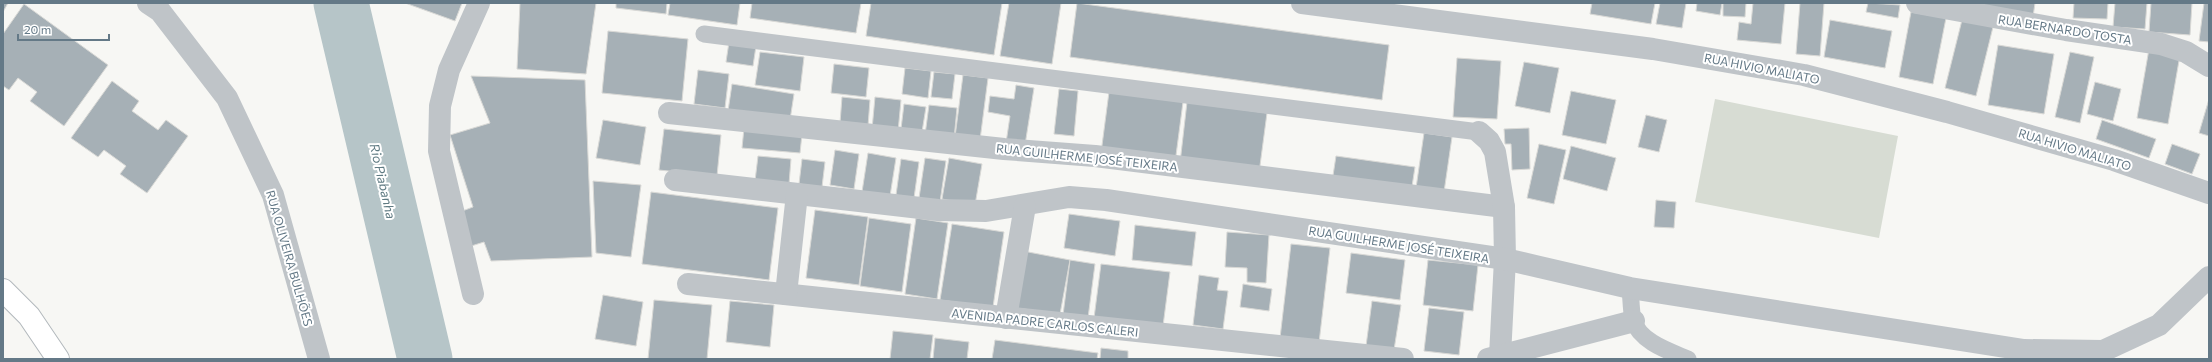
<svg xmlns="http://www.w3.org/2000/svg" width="2212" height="362" viewBox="0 0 2212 362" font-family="Commissioner,sans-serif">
	<rect width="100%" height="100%" fill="#f7f7f4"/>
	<path fill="#d7dcd3" d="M1715 99 1898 136 1879 238 1695 202Z"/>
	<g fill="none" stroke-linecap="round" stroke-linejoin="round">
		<path stroke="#b6c5c8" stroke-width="55" d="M341 3 425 359"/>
	</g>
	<g fill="#a6b0b6" stroke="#d9d9d6">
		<path d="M3 3H8L3 12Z"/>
		<path d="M405 3H462L455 21Z"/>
		<path d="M520 3H596L586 74 517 69Z"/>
		<path d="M616 3H667L666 14 616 8Z"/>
		<path d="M670 3H740L737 25 668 15Z"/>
		<path d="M752 3H861L856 33 750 18Z"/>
		<path d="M871 3H1002L994 55 866 36Z"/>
		<path d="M1009 3H1061L1052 64 1000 56Z"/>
		<path d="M1077 3 1389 45 1382 100 1070 57Z"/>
		<path d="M1592 3H1655L1651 24 1590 14Z"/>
		<path d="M1660 3H1686L1682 28 1656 24Z"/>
		<path d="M1697 3H1722L1720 15 1696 11Z"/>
		<path d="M1723 3H1746L1745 17 1723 16Z"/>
		<path d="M1753 3H1785L1781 44 1737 40 1739 22 1751 24Z"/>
		<path d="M1800 3H1824L1820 56 1796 54Z"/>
		<path d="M1868 3 1900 5 1898 18 1866 12Z"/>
		<path d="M1984 3H2035L2033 17 1983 9Z"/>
		<path d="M2074 3H2108L2107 19 2073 18Z"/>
		<path d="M2115 3H2147L2145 29 2113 27Z"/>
		<path d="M2151 3H2192L2190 35 2149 32Z"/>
		<path d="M2204 3H2209V42L2199 41Z"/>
		<path d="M24 4 108 65 64 126 30 101 37 92 18 78 9 90 3 86V34Z"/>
		<path d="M1911 12 1946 18 1933 84 1899 77Z"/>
		<path d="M1830 20 1892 31 1885 68 1824 57Z"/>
		<path d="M1962 20 1993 27 1976 96 1945 88Z"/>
		<path d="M608 31 688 39 682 101 602 93Z"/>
		<path d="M729 42 756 46 753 66 726 62Z"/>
		<path d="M1998 45 2054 54 2044 114 1988 105Z"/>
		<path d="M2149 49 2180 55 2168 124 2137 118Z"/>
		<path d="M760 52 804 57 800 91 755 85Z"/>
		<path d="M2070 52 2094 57 2080 123 2055 117Z"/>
		<path d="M1457 58 1501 61 1497 119 1453 117Z"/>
		<path d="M1524 62 1559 68 1550 113 1515 106Z"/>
		<path d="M834 64 869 68 866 97 831 93Z"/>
		<path d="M905 68 931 71 928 98 902 94Z"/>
		<path d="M698 70 729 74 725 108 694 104Z"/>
		<path d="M934 72 955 74 952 99 931 97Z"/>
		<path d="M963 75 988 78 980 140 955 137Z"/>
		<path d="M471 76 585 80 592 257 491 261 484 242 468 247 457 213 473 207 450 135 490 123Z"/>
		<path d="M112 81 139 101 132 111 158 130 166 120 188 136 147 193 120 174 126 166 104 150 98 157 71 138Z"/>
		<path d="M2095 82 2121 89 2113 121 2087 114Z"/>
		<path d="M732 84 794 94 790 120 728 111Z"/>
		<path d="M1016 85 1034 88 1025 145 1006 143 1010 116 988 112 990 96 1014 99Z"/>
		<path d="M1059 89 1078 91 1074 136 1054 134Z"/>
		<path d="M1571 91 1616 100 1606 144 1562 135Z"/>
		<path d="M1109 92 1183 102 1175 163 1101 153Z"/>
		<path d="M842 97 870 100 868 126 840 123Z"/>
		<path d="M875 97 901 100 898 132 872 129Z"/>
		<path d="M2209 99V136L2199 133Z"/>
		<path d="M1187 102 1267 113 1259 173 1180 163Z"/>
		<path d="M904 104 926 107 922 132 901 129Z"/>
		<path d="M929 105 957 108 954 139 925 135Z"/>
		<path d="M1646 115 1667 120 1659 152 1638 147Z"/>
		<path d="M603 120 646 127 640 165 596 158Z"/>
		<path d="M2102 120 2156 139 2149 158 2096 139Z"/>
		<path d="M744 128 802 134 800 153 742 148Z"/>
		<path d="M1529 128 1530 169 1512 170 1511 144H1505L1504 129Z"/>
		<path d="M664 129 721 135 717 176 659 170Z"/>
		<path d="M1424 133 1452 137 1444 192 1416 188Z"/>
		<path d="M1539 144 1566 150 1554 204 1527 198Z"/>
		<path d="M2172 144 2200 154 2192 174 2165 164Z"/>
		<path d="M1571 146 1616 158 1607 191 1563 179Z"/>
		<path d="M835 150 859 154 854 189 830 185Z"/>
		<path d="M868 153 896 158 890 196 862 192Z"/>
		<path d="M758 156 791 159 789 184 755 181Z"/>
		<path d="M1336 156 1415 167 1411 193 1332 182Z"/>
		<path d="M925 158 946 161 940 202 919 198Z"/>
		<path d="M949 158 982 164 975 205 942 199Z"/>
		<path d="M802 159 825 162 822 187 799 184Z"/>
		<path d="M901 159 919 162 914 198 896 195Z"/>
		<path d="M593 181 641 185 631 257 596 253Z"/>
		<path d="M651 192 778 208 769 280 642 264Z"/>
		<path d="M1656 200 1676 202 1674 228 1654 227Z"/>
		<path d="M815 210 868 217 859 285 806 278Z"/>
		<path d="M1069 214 1120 221 1115 256 1064 248Z"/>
		<path d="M869 218 911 224 902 292 860 286Z"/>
		<path d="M916 218 948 223 937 299 905 294Z"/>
		<path d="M952 224 1004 232 993 307 940 300Z"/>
		<path d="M1135 225 1196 232 1192 266 1132 260Z"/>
		<path d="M1227 232 1269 235 1266 283 1247 282V268L1225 267Z"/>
		<path d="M1291 244 1330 248 1319 343 1280 338Z"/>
		<path d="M1023 251 1070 260 1060 314 1016 308Z"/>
		<path d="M1351 253 1405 260 1400 300 1346 293Z"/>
		<path d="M1070 260 1095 264 1088 318 1063 315Z"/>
		<path d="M1428 260 1478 265 1473 311 1423 305Z"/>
		<path d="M1101 264 1170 272 1163 326 1094 318Z"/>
		<path d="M1199 275 1219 278 1217 290 1228 291 1223 329 1193 325Z"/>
		<path d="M1243 284 1272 289 1269 311 1240 307Z"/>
		<path d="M603 295 643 302 636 346 595 339Z"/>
		<path d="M654 300 712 305 707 359H648Z"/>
		<path d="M730 301 774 305 770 347 726 342Z"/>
		<path d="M1372 301 1401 305 1394 350 1366 346Z"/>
		<path d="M1429 308 1464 312 1459 355 1424 351Z"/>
		<path d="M893 331 933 335 930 359H890Z"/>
		<path d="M935 338 969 342 967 359H933Z"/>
		<path d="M995 340 1098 353 1097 359H992Z"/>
		<path d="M1101 348 1128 351V359H1100Z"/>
	</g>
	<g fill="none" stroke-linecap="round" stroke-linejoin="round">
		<defs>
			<path id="primary" d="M3 290 29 316 58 359"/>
		</defs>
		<use href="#primary" stroke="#b2b8bc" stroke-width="24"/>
		<g stroke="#bfc4c8" stroke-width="17">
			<path d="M704 34 1479 132"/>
			<path d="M1630 288C1631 298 1631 310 1633 320 1640 342 1669 351 1688 359"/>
		</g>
		<g stroke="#bfc4c8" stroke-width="22">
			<path d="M148 3 160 11 227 98 273 195 319 359"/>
			<path d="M1917 3 2066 30 2161 44 2186 52 2209 66"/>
			<path d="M669 113 1004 149 1095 156 1504 207"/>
			<path d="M1479 132 1489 141 1495 152 1504 207 1505 259 1500 356"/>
			<path d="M675 180 938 210 986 211 1069 197 1106 200 1505 259 1630 288 2024 350 2103 351 2159 325 2209 277"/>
			<path d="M688 284 1403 359"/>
			<path d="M473 294 439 151 440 106 449 70 479 3"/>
			<path d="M786 294 797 194"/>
			<path d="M1006 318 1025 206"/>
			<path d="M1488 359 1634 321"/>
		</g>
		<path stroke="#bfc4c8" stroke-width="22" d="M1302 3 1653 49 1804 75 1947 112 2114 160 2209 193"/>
		<use href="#primary" stroke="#fff" stroke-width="22"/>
	</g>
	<g text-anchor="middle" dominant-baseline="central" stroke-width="4" stroke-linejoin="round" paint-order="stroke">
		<g font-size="12" fill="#647987" stroke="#fff">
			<text transform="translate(2065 29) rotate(9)">RUA BERNARDO TOSTA</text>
			<text transform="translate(1762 68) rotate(11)">RUA HIVIO MALIATO</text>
			<text transform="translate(2075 149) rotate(17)">RUA HIVIO MALIATO</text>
			<text transform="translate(1087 157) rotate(6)">RUA GUILHERME JOSÉ TEIXEIRA</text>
			<text transform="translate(1399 244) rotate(9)">RUA GUILHERME JOSÉ TEIXEIRA</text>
			<text transform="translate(290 258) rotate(74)">RUA OLIVEIRA BULHÕES</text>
			<text transform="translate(1045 322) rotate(6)">AVENIDA PADRE CARLOS CALERI</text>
		</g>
		<g font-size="13" font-style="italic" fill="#607b83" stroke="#fff">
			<text transform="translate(383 181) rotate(77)">Rio Piabanha</text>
		</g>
	</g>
	<rect width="2212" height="362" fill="none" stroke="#647987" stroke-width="8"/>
	<path d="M18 34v6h91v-6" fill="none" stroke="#647987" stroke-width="2"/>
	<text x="24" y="34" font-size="12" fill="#647987" stroke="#ffffff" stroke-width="3" paint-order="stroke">20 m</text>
</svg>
